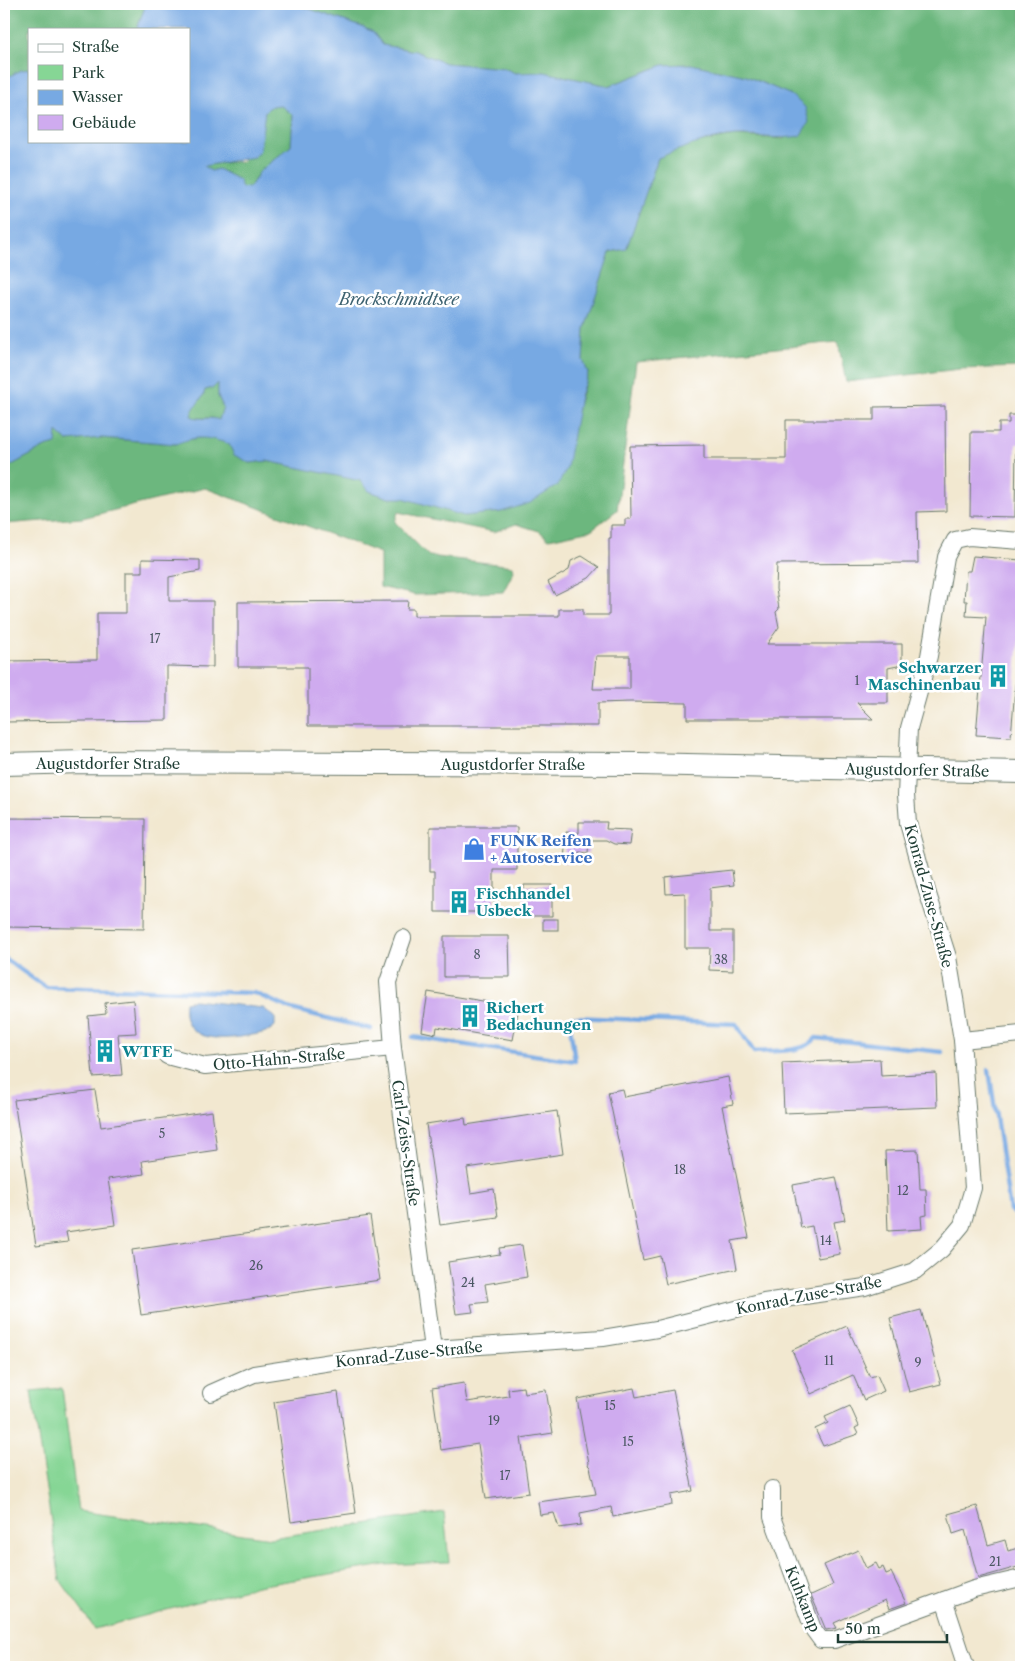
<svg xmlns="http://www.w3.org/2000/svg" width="1025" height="1671" viewBox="0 0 1025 1671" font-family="'Libre Caslon Text',serif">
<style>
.green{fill:#86d695;stroke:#528a64}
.forest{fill:#6cb77e;stroke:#467a59}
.water{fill:#77a9e3;stroke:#4b738c;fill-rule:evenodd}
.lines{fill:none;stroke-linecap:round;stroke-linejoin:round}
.stream{stroke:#77a9e3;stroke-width:4.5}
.building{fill:#cfabef;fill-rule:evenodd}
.minor-casing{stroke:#69796b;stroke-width:18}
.secondary-casing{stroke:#69796b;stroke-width:24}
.minor{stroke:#fff;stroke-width:16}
.secondary{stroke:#fff;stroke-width:22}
.labels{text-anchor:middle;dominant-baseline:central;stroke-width:5;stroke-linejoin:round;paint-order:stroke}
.number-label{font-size:12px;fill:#4b5863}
.culture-label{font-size:15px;font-weight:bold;fill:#0d838f;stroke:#fff;text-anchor:start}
.street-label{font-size:15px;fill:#1f3d34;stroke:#fff}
.shop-label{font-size:15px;font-weight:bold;fill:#366cbe;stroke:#fff;text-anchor:start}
.water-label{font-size:16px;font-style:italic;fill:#3e6371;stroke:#fff}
</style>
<rect width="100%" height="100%" fill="#fff"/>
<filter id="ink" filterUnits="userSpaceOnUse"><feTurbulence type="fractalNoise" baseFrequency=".02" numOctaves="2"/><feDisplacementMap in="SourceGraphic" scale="10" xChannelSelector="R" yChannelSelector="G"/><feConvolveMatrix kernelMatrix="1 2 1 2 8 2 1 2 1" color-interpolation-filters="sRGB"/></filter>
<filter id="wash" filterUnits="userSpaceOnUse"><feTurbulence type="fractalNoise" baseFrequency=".0096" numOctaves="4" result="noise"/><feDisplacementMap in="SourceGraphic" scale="20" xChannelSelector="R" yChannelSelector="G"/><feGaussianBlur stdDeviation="1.12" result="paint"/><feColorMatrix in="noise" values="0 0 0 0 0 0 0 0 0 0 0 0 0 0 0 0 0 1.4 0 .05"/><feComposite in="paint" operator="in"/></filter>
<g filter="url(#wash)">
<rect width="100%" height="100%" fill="#f2e8d0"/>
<path class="green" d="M62 1388 78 1511 271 1538 444 1512 449 1562 385 1565 257 1586 95 1629 60 1580 31 1391Z"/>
<g class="forest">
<path d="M4 4H146L137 29H29V69L21 70 4 79Z"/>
<path d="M295 4H1021V367L960 369 846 382 838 342 636 362 617 510 591 530 549 539 539 531 516 524 494 532 398 512 395 522 429 556 513 566 514 571 503 592 415 595 380 587V553L205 488 82 518 4 524V465L10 466 45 447 55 444 57 432 67 441 100 438 176 444C193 437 213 434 230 444 238 449 242 458 250 463L267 461 362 481 369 491 389 498H403L464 516 501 512 510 508 578 406 588 373 583 360 585 328 610 252 626 249 628 244 658 158 691 144 735 136 784 139 791 95 746 76 691 64 663 65 609 86 544 72 515 73 504 68 445 63 415 51 383 45 373 32 362 27Z"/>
<path d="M280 105 293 115 291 146 260 171 250 187 242 188 239 180 218 169 211 171 203 165 244 161 262 128 265 111 272 106Z"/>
<path d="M218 382V396L223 407 219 420C210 415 200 421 190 416 192 406 203 400 205 390L213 388Z"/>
</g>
<g class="water">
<path d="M146 4H295L362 27 373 32 383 45 415 51 445 63 504 68 515 73 544 72 609 86 663 65 691 64 746 76 791 95 805 107 809 122 800 136C778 140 757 135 735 136 708 138 682 148 658 158L628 244 626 249 610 252 585 328 583 360 588 373 580 396 567 468 558 485 530 503 501 512 464 516 403 498H389L369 491 361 481 267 461 250 463 234 455 229 444C207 437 199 435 176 444L102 438 67 441 57 432 56 444 45 447 10 466 4 465V79L21 70 29 69V141H189V29H137ZM280 105 293 115 291 146 260 171 250 187 242 188 239 180 218 169 211 171 204 166 254 157 260 150 265 111 272 106ZM218 383V396L223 407 219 420C210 416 200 421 191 416 192 407 203 400 205 390L213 388Z"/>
<path d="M194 1000 263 1008 275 1017V1026C267 1034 257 1034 246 1036 218 1041 180 1041 185 1002Z"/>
</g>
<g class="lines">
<g class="stream">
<path d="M4 958 45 987 254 993 291 1009 371 1029"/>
<path d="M413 1037 575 1061 569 1019 573 1017 736 1024 754 1052C773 1050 804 1054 816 1038L942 1052"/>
<path d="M989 1070 1010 1210 1021 1218"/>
</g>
</g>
<g id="blocks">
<g class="building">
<path d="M945 406 946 511 917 512 918 563 777 564 776 589 779 609 776 612 779 627 767 644H902V665L888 668V703H857L873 719H687V703L630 702 598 703V726H308V667H238V602L408 601 407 609H414V616H559V609H583V615H609V538H611V525H625V519H631L630 446 704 445V459H786V420H874V407ZM596 656H630V689H593Z"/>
<path d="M1009 415H1021V444H1016L1015 517 970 516 971 432H999V423H1009Z"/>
<path d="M582 556 599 567 589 578 555 595 548 582 569 570 571 561Z"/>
<path d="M973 556 1021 560V614L1011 737 976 735 986 617 966 616 967 601H964L966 571H970Z"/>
<path d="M142 559 200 560V571L169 577V601H213V667L167 666V720L4 722V661L97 660V613H126V572H142Z"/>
<path d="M4 818 145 819 144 929 4 927Z"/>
<path d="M579 822H607L606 829 631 830 629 845 614 844 606 840H589L588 853 579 852 578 863H564L566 832 579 833Z"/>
<path d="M430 827H517V870H494V912H435V871H430Z"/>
<path d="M732 870 734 885 710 888V931H733V971L709 970 710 948H685V893L666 894 665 877Z"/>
<path d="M524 885H552V916H525Z"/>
<rect x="543" y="919" width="15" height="11"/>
<path d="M444 936H509L510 977H444Z"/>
<path d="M428 992 519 1007 513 1040 437 1027 436 1034 422 1031Z"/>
<path d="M133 1000 136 1033 118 1034 122 1075 93 1077 88 1016 106 1014 105 1003Z"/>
<path d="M880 1059 881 1076 936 1073 937 1107 784 1113 782 1063Z"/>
<path d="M728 1077 733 1104 722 1106 749 1238 732 1241 737 1269 666 1284 660 1256 643 1260 608 1092 622 1089 624 1097Z"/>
<path d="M95 1090 101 1127 212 1111 217 1150 142 1161 144 1174 108 1179 115 1225 66 1232 68 1242 36 1246 14 1100Z"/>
<path d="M557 1111 563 1154 467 1168 471 1193 494 1189 498 1217 440 1225 426 1124 465 1118 466 1125Z"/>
<path d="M918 1150 920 1189H926L927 1215 921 1216 922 1229 888 1231 885 1151Z"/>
<path d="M836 1177 845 1220 834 1222 840 1254 818 1258 812 1226 801 1228 793 1185Z"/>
<path d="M370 1216 380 1280 141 1315 132 1250Z"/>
<path d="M522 1245 527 1277 485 1284 488 1302 471 1304 473 1312 456 1314 448 1262 500 1254 499 1248Z"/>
<path d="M921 1310 941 1384 909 1392 890 1318Z"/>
<path d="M847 1326 870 1377 877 1375 884 1391 864 1400 853 1375 811 1394 792 1350Z"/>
<path d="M464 1383 467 1402 509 1396 508 1389 523 1387 524 1393 546 1390 553 1433 521 1438 529 1493 486 1499 478 1444 441 1450 432 1388Z"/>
<path d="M634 1388 636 1397 673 1390 693 1491 671 1495 672 1505 613 1517 611 1507 580 1513 581 1525 559 1528 554 1513 540 1515 538 1502 596 1494 590 1467 588 1465 589 1463 577 1399Z"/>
<path d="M338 1392 356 1513 291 1522 274 1402Z"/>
<path d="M850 1406 859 1426 855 1428 858 1434 823 1446 815 1429 828 1423 825 1417Z"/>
<path d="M977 1506 988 1545 1005 1540 1008 1551 1021 1547V1566L978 1578 965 1530 953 1534 948 1514Z"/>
<path d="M858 1550 866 1568 876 1563 879 1569 883 1567 886 1574 891 1572 906 1603 889 1609 885 1600 834 1623 837 1628 826 1630 811 1595 833 1585 824 1565Z"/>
</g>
</g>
</g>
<g filter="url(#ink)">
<use href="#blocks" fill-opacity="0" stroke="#69796b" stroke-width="1"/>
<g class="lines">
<defs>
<g id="minor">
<path d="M403 938 388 982 393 1048 433 1349"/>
<path d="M962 1040 1021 1034"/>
<path d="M167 1056 205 1066 393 1048"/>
<path d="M211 1393 254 1374 338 1361 433 1349 603 1338 657 1329 764 1302 865 1287 915 1271 942 1249 962 1225 973 1188 962 1040 948 957 927 891 908 823 906 795 909 728 929 656 946 557 955 540 969 537 1021 541"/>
<path d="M772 1489V1517L813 1629 821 1640H834L974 1589 1021 1578"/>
<path d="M944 1600 966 1667"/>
</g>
<path id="secondary" d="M4 764 85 762 640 764 1021 772"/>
</defs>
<use href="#minor" class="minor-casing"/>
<use href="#secondary" class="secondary-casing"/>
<use href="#minor" class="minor"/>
<use href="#secondary" class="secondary"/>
</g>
</g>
<defs>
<symbol id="building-bare" viewBox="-9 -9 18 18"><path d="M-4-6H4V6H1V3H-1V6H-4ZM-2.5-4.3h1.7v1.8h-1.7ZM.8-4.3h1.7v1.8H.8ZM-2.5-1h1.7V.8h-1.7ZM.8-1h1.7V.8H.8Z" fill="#0f9aa8" stroke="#fff" stroke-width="2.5" paint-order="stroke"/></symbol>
<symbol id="shop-bare" viewBox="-9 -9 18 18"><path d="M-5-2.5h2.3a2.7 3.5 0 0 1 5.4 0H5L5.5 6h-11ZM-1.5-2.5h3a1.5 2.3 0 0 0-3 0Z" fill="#3f7fe0" stroke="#fff" stroke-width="2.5" paint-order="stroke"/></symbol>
</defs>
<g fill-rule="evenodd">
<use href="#building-bare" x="982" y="660" width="32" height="32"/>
<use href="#shop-bare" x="458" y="833" width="32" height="32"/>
<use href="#building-bare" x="443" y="886" width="32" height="32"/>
<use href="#building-bare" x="454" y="1000" width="32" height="32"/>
<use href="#building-bare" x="89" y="1035" width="32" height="32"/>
</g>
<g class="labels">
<g class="number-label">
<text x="155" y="638">17</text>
<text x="857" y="680">1</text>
<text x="477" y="954">8</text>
<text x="721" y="959">38</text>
<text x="162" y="1133">5</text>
<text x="680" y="1169">18</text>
<text x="903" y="1190">12</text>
<text x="826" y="1240">14</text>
<text x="256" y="1265">26</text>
<text x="468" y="1282">24</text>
<text x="829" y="1360">11</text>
<text x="918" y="1362">9</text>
<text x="610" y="1405">15</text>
<text x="494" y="1420">19</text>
<text x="628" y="1441">15</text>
<text x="505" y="1475">17</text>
<text x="995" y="1561">21</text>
</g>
<g class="culture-label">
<text x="981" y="667" text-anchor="end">Schwarzer<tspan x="981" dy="17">Maschinenbau</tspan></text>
<text x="476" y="893">Fischhandel<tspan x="476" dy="17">Usbeck</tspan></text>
<text x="486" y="1007">Richert<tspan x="486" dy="17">Bedachungen</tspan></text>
<text x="122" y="1051">WTFE</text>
</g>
<g class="street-label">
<text x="108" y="763">Augustdorfer Straße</text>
<text x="513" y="764">Augustdorfer Straße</text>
<text transform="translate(917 770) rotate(1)">Augustdorfer Straße</text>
<text transform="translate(929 896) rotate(75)">Konrad-Zuse-Straße</text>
<text transform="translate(279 1059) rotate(-5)">Otto-Hahn-Straße</text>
<text transform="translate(406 1143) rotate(82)">Carl-Zeiss-Straße</text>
<text transform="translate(809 1295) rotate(-11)">Konrad-Zuse-Straße</text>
<text transform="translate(409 1354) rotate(-6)">Konrad-Zuse-Straße</text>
<text transform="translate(803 1599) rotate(68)">Kuhkamp</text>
</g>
<g class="shop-label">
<text x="490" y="840">FUNK Reifen<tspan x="490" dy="17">+ Autoservice</tspan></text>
</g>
<g class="water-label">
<text x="399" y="299">Brockschmidtsee</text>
</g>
</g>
<rect width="1025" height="1671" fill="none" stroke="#fff" stroke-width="20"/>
<rect x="28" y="28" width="162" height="115" fill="#ffffff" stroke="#a5b1ae"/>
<rect x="38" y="44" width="25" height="8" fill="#ffffff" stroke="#a5b1ae"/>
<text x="72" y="52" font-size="15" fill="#1f3d34">Straße</text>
<rect x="38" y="65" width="25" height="15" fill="#86d695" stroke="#a5b1ae"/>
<text x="72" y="78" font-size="15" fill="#1f3d34">Park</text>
<rect x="38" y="90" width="25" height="15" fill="#77a9e3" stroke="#a5b1ae"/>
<text x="72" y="102" font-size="15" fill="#1f3d34">Wasser</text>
<rect x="38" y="115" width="25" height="15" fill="#cfabef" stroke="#a5b1ae"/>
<text x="72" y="128" font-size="15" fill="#1f3d34">Gebäude</text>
<path d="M838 1634v8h109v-8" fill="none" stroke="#1f3d34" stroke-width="2.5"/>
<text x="845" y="1634" font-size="15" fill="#1f3d34" stroke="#ffffff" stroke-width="4" paint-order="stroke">50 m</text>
</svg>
